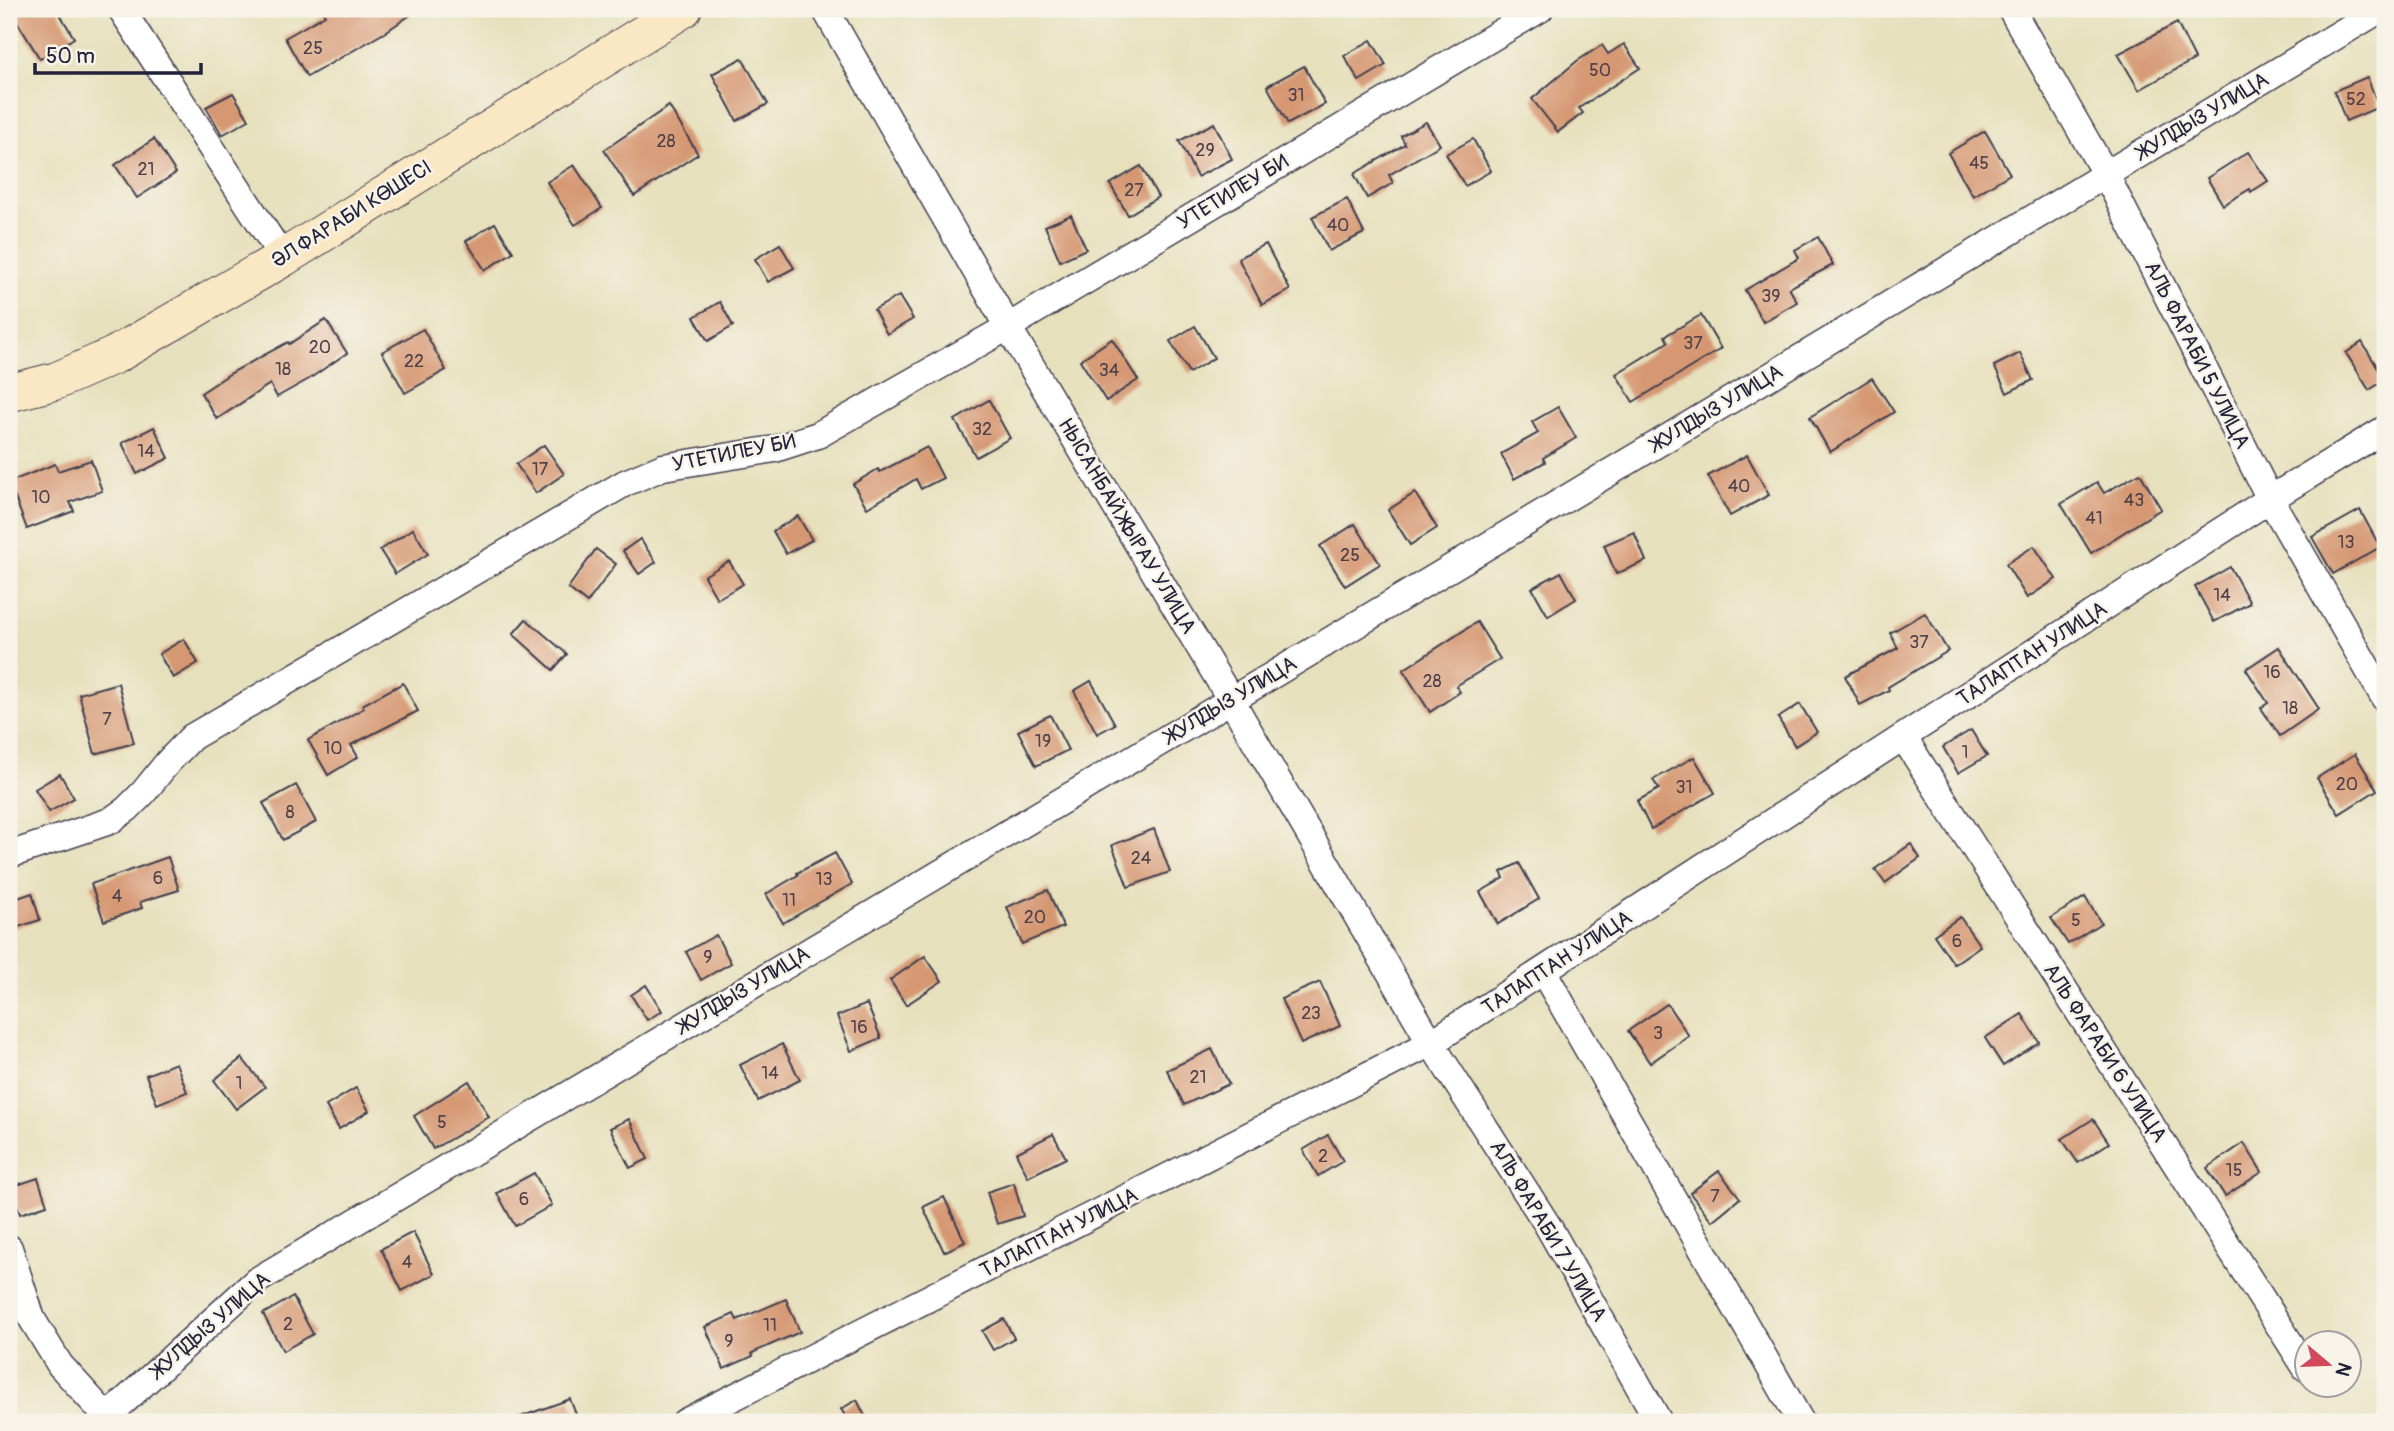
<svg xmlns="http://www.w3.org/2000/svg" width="2394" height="1431" viewBox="0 0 2394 1431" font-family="Pangolin,sans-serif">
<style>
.building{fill:#d69873}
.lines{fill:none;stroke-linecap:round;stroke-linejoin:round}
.street-casing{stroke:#403e4e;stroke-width:29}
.secondary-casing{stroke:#403e4e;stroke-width:39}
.street{stroke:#fff;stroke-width:26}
.secondary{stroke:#fae7c3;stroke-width:37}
.labels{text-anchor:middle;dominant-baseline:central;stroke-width:5;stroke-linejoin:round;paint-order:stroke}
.number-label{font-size:18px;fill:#4f4049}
.street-label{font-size:21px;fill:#22223b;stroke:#f7f3e8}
</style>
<rect width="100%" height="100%" fill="#f7f3e8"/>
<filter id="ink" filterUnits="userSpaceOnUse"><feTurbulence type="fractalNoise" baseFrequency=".0143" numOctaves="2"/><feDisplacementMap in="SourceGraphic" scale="14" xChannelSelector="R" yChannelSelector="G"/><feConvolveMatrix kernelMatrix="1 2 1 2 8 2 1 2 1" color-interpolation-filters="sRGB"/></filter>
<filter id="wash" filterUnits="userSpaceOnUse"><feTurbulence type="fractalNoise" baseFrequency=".00686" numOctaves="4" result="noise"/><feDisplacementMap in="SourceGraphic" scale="28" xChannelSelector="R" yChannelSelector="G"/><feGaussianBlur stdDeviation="1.57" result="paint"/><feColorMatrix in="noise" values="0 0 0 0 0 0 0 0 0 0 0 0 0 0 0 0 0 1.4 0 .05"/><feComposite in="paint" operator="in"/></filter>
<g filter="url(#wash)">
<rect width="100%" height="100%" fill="#e7e0bd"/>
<g id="blocks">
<g class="building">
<path d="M22 9H57L74 38 40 59 13 15Z"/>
<path d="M321 9H419L384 33 307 77 285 38 325 15Z"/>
<path d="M2177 23 2195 59 2139 90 2118 54Z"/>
<path d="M1371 40 1386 65 1359 81 1344 56Z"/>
<path d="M1624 44 1640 68 1579 108 1583 113 1558 132 1532 99 1577 61 1602 45 1608 54Z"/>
<path d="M742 58 768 104 737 121 712 74Z"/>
<path d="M1304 66 1325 104 1288 124 1267 86Z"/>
<path d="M2367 77 2379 107 2346 121 2334 91Z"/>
<path d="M233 93 249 120 222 135 206 107Z"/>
<path d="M669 106 698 154 634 196 604 150Z"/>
<path d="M1426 122 1440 145 1389 175 1393 183 1367 198 1354 174 1405 144 1401 136Z"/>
<path d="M1214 123 1232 159 1197 177 1179 141Z"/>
<path d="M1985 131 2010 174 1973 196 1948 153Z"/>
<path d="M154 139 176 173 137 198 115 165Z"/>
<path d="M1473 139 1491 171 1465 186 1446 154Z"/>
<path d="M2248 152 2268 181 2251 192 2250 189 2223 205 2207 178Z"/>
<path d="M574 165 602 208 575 225 547 182Z"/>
<path d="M1141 166 1158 197 1128 215 1110 184Z"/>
<path d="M1347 199 1364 233 1329 251 1312 217Z"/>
<path d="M1071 215 1086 249 1060 261 1045 226Z"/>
<path d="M495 223 513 252 485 270 466 241Z"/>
<path d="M1818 237 1833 265 1789 288 1797 302 1763 322 1745 290 1799 258 1795 250Z"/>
<path d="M780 244 794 268 768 282 755 259Z"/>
<path d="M1266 244 1290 290 1262 305 1238 258Z"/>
<path d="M899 296 913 319 887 334 874 310Z"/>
<path d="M720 302 733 326 708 341 694 317Z"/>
<path d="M1701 315 1721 349 1633 402 1616 374 1668 342 1665 336Z"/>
<path d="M326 320 347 353 309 379 277 397 270 384 217 419 201 393 231 373 288 342 289 344Z"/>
<path d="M1195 326 1214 358 1189 373 1170 341Z"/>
<path d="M423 329 446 370 405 393 382 352Z"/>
<path d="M1112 339 1138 380 1106 401 1080 360Z"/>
<path d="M2362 342 2385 380 2369 390 2346 353Z"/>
<path d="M2020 353 2033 380 2007 393 1994 366Z"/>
<path d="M1872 378 1894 412 1830 452 1810 417Z"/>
<path d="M989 400 1010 438 976 457 955 420Z"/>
<path d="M1558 407 1576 438 1543 458 1545 462 1514 479 1501 454 1538 433 1532 422Z"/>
<path d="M154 427 169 458 137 474 122 443Z"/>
<path d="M544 445 564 474 536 493 516 464Z"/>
<path d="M927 447 943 478 921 489 916 479 867 508 853 484 878 469 880 472Z"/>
<path d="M1747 455 1769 495 1730 516 1708 476Z"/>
<path d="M91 460 102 491 70 502 74 511 27 529 9 482 55 464 58 471Z"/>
<path d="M2140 473 2161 509 2091 553 2061 504 2097 482 2104 493Z"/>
<path d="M1415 493 1437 528 1410 545 1388 510Z"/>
<path d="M2360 510 2380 547 2333 574 2312 537Z"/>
<path d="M798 516 812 540 786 554 773 531Z"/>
<path d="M1355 524 1380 564 1345 586 1320 546Z"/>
<path d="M413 529 428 554 395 574 380 550Z"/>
<path d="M1634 532 1646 561 1616 574 1604 545Z"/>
<path d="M640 539 656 562 639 574 623 551Z"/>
<path d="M2034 546 2056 579 2027 598 2006 564Z"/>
<path d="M596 549 616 564 587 603 568 588Z"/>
<path d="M729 561 743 584 717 599 704 576Z"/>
<path d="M2230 567 2250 603 2214 622 2195 587Z"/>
<path d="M1561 572 1576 599 1548 616 1532 588Z"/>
<path d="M1925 613 1948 651 1888 687 1889 690 1860 705 1845 676 1898 648 1890 633Z"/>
<path d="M526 619 567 654 553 670 513 634Z"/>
<path d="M1477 622 1500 659 1456 686 1460 692 1430 712 1403 670Z"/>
<path d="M184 639 198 663 173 678 159 654Z"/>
<path d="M2279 647 2319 709 2280 736 2261 708 2268 703 2246 669Z"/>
<path d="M1091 681 1115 724 1097 734 1074 691Z"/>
<path d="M118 683 134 743 95 754 79 694Z"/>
<path d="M403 683 418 711 351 745 358 757 328 775 308 740 364 708 362 705Z"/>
<path d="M1800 704 1817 732 1795 746 1778 718Z"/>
<path d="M1050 715 1068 750 1036 766 1018 731Z"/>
<path d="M1971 730 1987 756 1958 773 1943 747Z"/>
<path d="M2355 754 2377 790 2339 814 2317 778Z"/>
<path d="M1694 757 1715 793 1651 829 1637 801 1659 789 1653 780Z"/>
<path d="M60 774 74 798 49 812 35 789Z"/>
<path d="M296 785 316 822 283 840 263 803Z"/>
<path d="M1154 829 1170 872 1128 887 1112 845Z"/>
<path d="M1911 844 1920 858 1885 883 1875 869Z"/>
<path d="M835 853 852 884 783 923 766 894 798 875 797 873Z"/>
<path d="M168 857 179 890 140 902 142 908 104 921 91 884Z"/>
<path d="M1519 863 1539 899 1498 924 1480 892 1504 878 1501 872Z"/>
<path d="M1048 890 1063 927 1022 944 1007 907Z"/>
<path d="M32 893 40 920 9 930V901Z"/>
<path d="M2085 897 2101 923 2068 944 2051 918Z"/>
<path d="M1960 917 1980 946 1954 964 1934 935Z"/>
<path d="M716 935 731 963 701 980 686 952Z"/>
<path d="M925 956 942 981 906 1005 890 980Z"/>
<path d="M1320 982 1340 1026 1301 1044 1281 999Z"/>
<path d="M646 985 662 1011 647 1020 631 995Z"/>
<path d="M867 1004 881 1038 851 1051 837 1016Z"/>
<path d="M1667 1004 1689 1036 1650 1063 1628 1031Z"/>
<path d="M2022 1014 2039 1042 2003 1066 1985 1038Z"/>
<path d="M782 1044 800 1080 758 1101 740 1065Z"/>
<path d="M1212 1049 1229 1084 1184 1105 1167 1070Z"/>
<path d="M242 1058 265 1087 236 1109 214 1080Z"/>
<path d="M176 1063 187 1092 157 1104 146 1075Z"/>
<path d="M469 1081 489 1117 433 1149 414 1116Z"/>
<path d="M356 1088 369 1111 339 1129 326 1106Z"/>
<path d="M629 1119 648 1159 630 1168 610 1128Z"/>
<path d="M2093 1119 2109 1143 2078 1163 2062 1139Z"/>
<path d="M1053 1134 1066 1158 1028 1177 1016 1153Z"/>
<path d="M1328 1135 1343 1161 1318 1176 1303 1150Z"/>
<path d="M2244 1143 2262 1172 2225 1196 2207 1168Z"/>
<path d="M1719 1171 1740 1198 1712 1221 1690 1193Z"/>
<path d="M534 1173 552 1205 515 1226 497 1193Z"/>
<path d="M38 1178 47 1205 20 1214 11 1187Z"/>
<path d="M1014 1183 1023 1216 997 1224 987 1192Z"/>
<path d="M944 1197 965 1242 944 1252 923 1207Z"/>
<path d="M413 1232 434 1274 402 1291 381 1249Z"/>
<path d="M293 1297 313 1334 283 1351 263 1314Z"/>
<path d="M786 1299 800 1332 752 1353 753 1356 724 1369 705 1327 734 1314 737 1320Z"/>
<path d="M1004 1319 1014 1338 993 1350 982 1331Z"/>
<path d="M570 1399 579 1422H512V1420Z"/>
<path d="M857 1400 868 1422H849L841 1409Z"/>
</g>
</g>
</g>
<g filter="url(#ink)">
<use href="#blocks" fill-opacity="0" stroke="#403e4e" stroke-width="2"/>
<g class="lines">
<defs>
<g id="street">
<path d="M121 9 283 258"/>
<path d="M825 9 1008 327 1231 700 1431 1043 1548 1226 1659 1422"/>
<path d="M2011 9 2106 175 2270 499 2385 699"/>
<path d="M1904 738 2306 1368"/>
<path d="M9 855 110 821 127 809 143 793 168 762 192 737 625 483 663 467 775 449 818 435 1008 327 1540 9"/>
<path d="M1543 971 1801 1422"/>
<path d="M9 1248 32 1319 60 1365 107 1417"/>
<path d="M110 1422 107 1417 256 1281 1231 700 2381 9"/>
<path d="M685 1422 1431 1043 2270 499 2385 429"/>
</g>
<path id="secondary" d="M9 393 56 381 115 355 283 258 683 9"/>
</defs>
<use href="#street" class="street-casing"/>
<use href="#secondary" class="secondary-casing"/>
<use href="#street" class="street"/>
<use href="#secondary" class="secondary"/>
</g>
</g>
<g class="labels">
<g class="number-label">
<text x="313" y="48">25</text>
<text x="1600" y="70">50</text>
<text x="1296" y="95">31</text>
<text x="2356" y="99">52</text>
<text x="666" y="141">28</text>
<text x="1205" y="150">29</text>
<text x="1979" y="163">45</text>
<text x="146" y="169">21</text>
<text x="1134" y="190">27</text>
<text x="1338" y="225">40</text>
<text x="1771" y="296">39</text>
<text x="1693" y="343">37</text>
<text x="320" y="347">20</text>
<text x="414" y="361">22</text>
<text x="283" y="369">18</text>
<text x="1109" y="370">34</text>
<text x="982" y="429">32</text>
<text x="146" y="451">14</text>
<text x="540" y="469">17</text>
<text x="1739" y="486">40</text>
<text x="41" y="497">10</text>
<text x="2134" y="500">43</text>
<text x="2094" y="518">41</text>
<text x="2346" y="542">13</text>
<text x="1350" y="555">25</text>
<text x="2222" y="595">14</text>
<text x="1919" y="642">37</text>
<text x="2272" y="672">16</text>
<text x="1432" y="681">28</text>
<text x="2290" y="708">18</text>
<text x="107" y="719">7</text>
<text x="1043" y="741">19</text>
<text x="333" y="748">10</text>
<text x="1965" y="752">1</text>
<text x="2347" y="784">20</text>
<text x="1684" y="787">31</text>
<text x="290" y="812">8</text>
<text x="1141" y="858">24</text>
<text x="158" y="878">6</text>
<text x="824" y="879">13</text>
<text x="117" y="896">4</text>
<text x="789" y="900">11</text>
<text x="1035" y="917">20</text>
<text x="2076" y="920">5</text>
<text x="1957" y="941">6</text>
<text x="708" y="957">9</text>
<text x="1311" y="1013">23</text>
<text x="859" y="1027">16</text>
<text x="1658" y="1033">3</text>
<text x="770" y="1073">14</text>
<text x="1198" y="1077">21</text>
<text x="239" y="1083">1</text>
<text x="442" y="1122">5</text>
<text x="1323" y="1156">2</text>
<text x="2234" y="1170">15</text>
<text x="1715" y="1196">7</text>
<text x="524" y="1199">6</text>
<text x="407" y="1262">4</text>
<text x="288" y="1324">2</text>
<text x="770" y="1325">11</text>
<text x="729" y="1341">9</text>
</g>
<g class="street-label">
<text transform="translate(2203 116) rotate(-31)">ЖУЛДЫЗ УЛИЦА</text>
<text transform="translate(1233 192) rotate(-31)">УТЕТИЛЕУ БИ</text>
<text transform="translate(352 214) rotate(-32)">ӘЛ ФАРАБИ КӨШЕСІ</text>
<text transform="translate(2197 355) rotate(63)">АЛЬ ФАРАБИ 5 УЛИЦА</text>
<text transform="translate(1717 408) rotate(-31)">ЖУЛДЫЗ УЛИЦА</text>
<text transform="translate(734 453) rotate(-11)">УТЕТИЛЕУ БИ</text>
<text transform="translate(1127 526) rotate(59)">НЫСАНБАЙ ЖЫРАУ УЛИЦА</text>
<text transform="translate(2032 654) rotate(-33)">ТАЛАПТАН УЛИЦА</text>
<text transform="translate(1231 700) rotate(-31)">ЖУЛДЫЗ УЛИЦА</text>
<text transform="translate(1557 963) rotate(-33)">ТАЛАПТАН УЛИЦА</text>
<text transform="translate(744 990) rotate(-31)">ЖУЛДЫЗ УЛИЦА</text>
<text transform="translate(2105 1053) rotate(57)">АЛЬ ФАРАБИ 6 УЛИЦА</text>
<text transform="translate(1548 1231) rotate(59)">АЛЬ ФАРАБИ 7 УЛИЦА</text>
<text transform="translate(1059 1233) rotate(-27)">ТАЛАПТАН УЛИЦА</text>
<text transform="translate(211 1325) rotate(-41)">ЖУЛДЫЗ УЛИЦА</text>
</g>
</g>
<rect width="2394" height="1431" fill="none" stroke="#f7f3e8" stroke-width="35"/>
<g transform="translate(2328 1364) rotate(109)"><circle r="33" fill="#f7f3e8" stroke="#a29fa3" stroke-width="2"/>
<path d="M0-5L12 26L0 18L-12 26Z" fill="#d1495b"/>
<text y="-10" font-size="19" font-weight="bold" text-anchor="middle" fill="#22223b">N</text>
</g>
<path d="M35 63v10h166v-10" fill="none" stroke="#22223b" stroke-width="3.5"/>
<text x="46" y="63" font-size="21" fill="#22223b" stroke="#f7f3e8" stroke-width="5" paint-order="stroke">50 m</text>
</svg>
